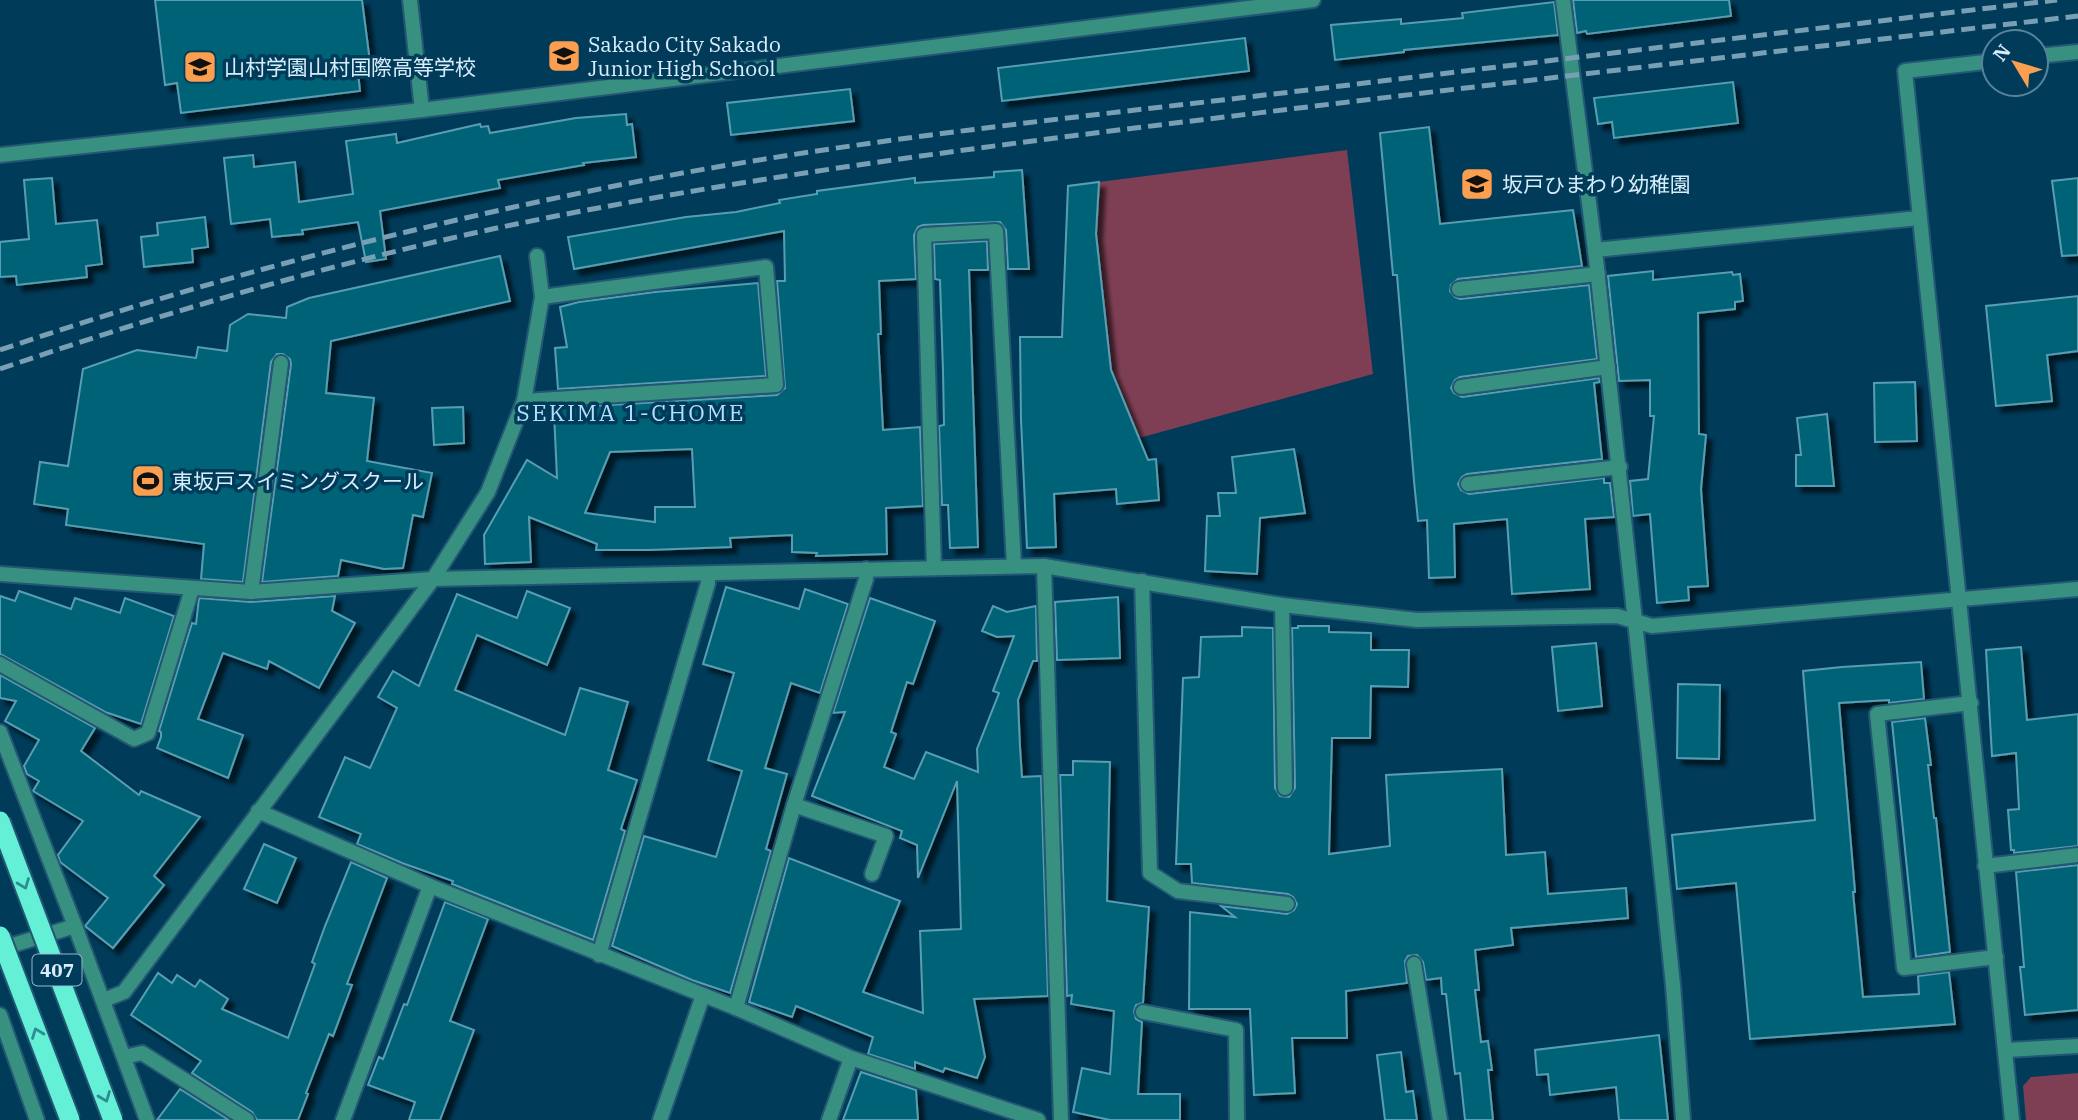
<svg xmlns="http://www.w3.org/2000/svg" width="2078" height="1120" viewBox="0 0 2078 1120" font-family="'IBM Plex Serif','Noto Sans JP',serif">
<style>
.green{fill:#7e3f55}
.building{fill:#046276;stroke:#599eb2;stroke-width:2;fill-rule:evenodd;filter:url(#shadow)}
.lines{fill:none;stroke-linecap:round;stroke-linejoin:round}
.service-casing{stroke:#235773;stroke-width:18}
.minor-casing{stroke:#235773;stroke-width:18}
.tertiary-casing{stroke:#235773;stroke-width:18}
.service{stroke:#379080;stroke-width:14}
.minor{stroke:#379080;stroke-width:14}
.tertiary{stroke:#379080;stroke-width:14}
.rail{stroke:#799fb4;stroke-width:5;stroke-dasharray:14 7;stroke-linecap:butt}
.trunk-bridge-casing{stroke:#235773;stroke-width:23;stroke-linecap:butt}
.trunk-bridge{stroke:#64f0d7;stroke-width:19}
.oneway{stroke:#2d8c92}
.labels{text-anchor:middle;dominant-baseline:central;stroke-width:7;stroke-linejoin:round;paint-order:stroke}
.shield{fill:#003b59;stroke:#97b8cb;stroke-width:2}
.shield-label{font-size:19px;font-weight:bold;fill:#d8edfc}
.poi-label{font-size:21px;fill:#d8edfc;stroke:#003b59;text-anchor:start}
.neighbourhood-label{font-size:23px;letter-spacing:2px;fill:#b4defc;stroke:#003b59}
</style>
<defs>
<filter id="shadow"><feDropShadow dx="6" dy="6" stdDeviation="2" flood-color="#0009"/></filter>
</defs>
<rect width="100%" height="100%" fill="#003b59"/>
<g class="green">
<path d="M1347 150 1373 374 1139 438 1111 370 1096 234 1099 182Z"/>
<path d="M2078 1073V1120H2026L2023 1086 2031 1077Z"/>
</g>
<g class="building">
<path d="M155 0H362L370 62 357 63 360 91 181 113 177 83 165 85Z"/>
<path d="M1573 0H1729L1731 16 1587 34 1586 31 1577 33Z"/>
<path d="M1554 2 1558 35 1404 50V52L1335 60 1331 25 1401 19V24L1463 18 1462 13Z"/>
<path d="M1245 38 1249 71 1002 101 998 68Z"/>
<path d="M1733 82 1738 123 1614 138 1612 122 1598 124 1594 98Z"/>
<path d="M850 89 854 121 731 135 727 103Z"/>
<path d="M626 114 627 125 632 124 636 157 583 163 584 165 498 180 500 188 380 211 386 259 366 262 358 222 302 230 303 234 272 237 270 219 231 224 224 158 253 155 254 167 295 162 299 202 353 194 346 141 396 134 397 143 480 124 481 127 488 126 490 133 576 118Z"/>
<path d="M1429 127 1440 224 1573 210 1582 266 1458 279 1451 285 1450 291 1455 297 1460 299 1589 285 1597 359 1460 377 1455 380 1451 388 1454 393 1462 397 1599 378 1600 382 1594 383 1602 459 1467 474 1462 477 1458 484 1461 490 1469 494 1604 478V483H1610L1614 517 1585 519 1590 589 1512 594 1507 519 1454 524 1455 577 1429 578 1427 520 1418 521 1414 481 1397 275H1393L1380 133Z"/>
<path d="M1022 170 1029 269H1008L1006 230 1000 222 923 225 918 227 914 235 916 279 879 281 881 334H878L883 430 920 427 923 506 886 508 887 554 816 556 817 553 792 552V535L730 538 731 547 649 550H596L597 544 529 517 531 562 485 564 484 535 527 460 557 478 554 413H560V408L777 395 785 388 777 281H785L784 231 574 269 568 237 686 217 736 212 780 203 779 200 817 194V191L915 178V183L994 177V172ZM692 449 695 507H655V522L585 513 610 452Z"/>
<path d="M52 178 56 224 97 220 102 264 86 266 87 277 17 285 16 276 0 277V242L29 239 24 180Z"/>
<path d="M2078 178V255L2062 256 2052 181Z"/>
<path d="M1099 182 1096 234 1111 370 1148 460 1156 459 1159 500 1117 504 1116 489 1054 494 1056 547 1027 548 1021 420 1020 337H1062L1068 186Z"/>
<path d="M205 217 208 247 192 249 193 262 144 267 141 237 158 235 157 223Z"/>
<path d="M987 241 988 270H969L978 547 950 548 948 505H942L939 426 944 425 943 371 940 280 935 279 934 244Z"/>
<path d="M500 256 510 301 331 341 326 393 374 398 367 461 432 473 423 517 413 515 403 568 384 569 341 560 338 576 262 582 291 364 290 359 283 354H277L271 362 243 582 201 579 204 544 66 525 68 509 34 504 40 462 68 466 83 369 137 350 196 358 198 347 227 351 230 325 248 314 286 318 287 307 309 298Z"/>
<path d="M1653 271V280L1732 272 1733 275 1740 274 1743 301 1735 302V309L1698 313 1699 434 1706 435 1701 489 1708 586 1688 587 1689 600 1657 603 1650 514 1633 516 1630 481 1648 479 1654 416H1650V380L1619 381 1608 276Z"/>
<path d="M758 283 766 376 558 389 555 348 567 347 560 307 579 302 655 292Z"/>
<path d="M2078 296V351L2047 355 2052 401 1996 406 1986 306Z"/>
<path d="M1915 382 1917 441 1875 442 1874 383Z"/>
<path d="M463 407 464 443 434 445 432 408Z"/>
<path d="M1827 414 1834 486H1796V455H1801L1797 418Z"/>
<path d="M1294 449 1305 513 1260 518 1257 574 1205 571 1207 516H1220L1218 493H1236L1232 457Z"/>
<path d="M726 587 799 609 805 589 848 604 820 693 791 683 765 768 787 774 766 849 771 851 730 993 692 980 612 946 644 836 716 857 742 771 708 760 734 673 703 664Z"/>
<path d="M19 591 71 609 75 598 120 613 125 598 174 616 141 724 105 712 0 654V596L15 601Z"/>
<path d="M527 591 570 608 547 665 477 635 455 690 565 735 580 688 628 702 608 770 637 780 621 829 625 831 593 940 452 884 453 881 402 863 357 844 361 834 319 817 345 757 370 768 397 708 378 697 393 671 419 686 457 594 517 618Z"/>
<path d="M335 596 332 611 355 623 319 688 269 661 267 669 223 653 198 719 243 735 228 778 157 748 161 737V732L159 731 192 623 196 624 199 598 251 602Z"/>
<path d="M1118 597 1120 658 1057 660 1055 602Z"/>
<path d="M870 598 935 621 913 684 907 682 891 732 896 734 884 767 914 779 926 752 978 772 977 749 999 693 993 691 1014 636 997 637 982 631 993 606 1007 612 1036 606 1037 661H1033L1018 700 1020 747 1022 777 1041 776 1048 996 974 999 985 1057 977 1078 945 1068 943 1072 915 1062V1069L868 1054 873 1037 796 1006 792 1017 749 1002 789 858 900 901 863 992 923 1013 920 931 961 929 957 781 918 878 917 845 900 838 902 831 812 796 845 712 833 713Z"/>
<path d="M1298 626H1329V632L1371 633V650H1409L1408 687 1371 686 1370 738H1332L1329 854 1390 846 1386 775 1502 769 1506 855 1545 852 1548 894 1626 888 1628 918 1511 928 1513 945 1475 950 1479 990H1475L1481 1042 1488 1041 1492 1070H1488L1493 1120H1465L1460 1073 1455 1074 1446 994H1442L1441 978 1426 980 1423 962 1417 955 1408 956 1405 961 1407 983 1346 991 1347 1038H1292L1295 1093 1254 1095 1250 1009H1189L1190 912 1235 917 1221 906 1287 914 1294 910 1297 904 1293 897 1288 894 1192 883 1191 864H1176L1183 678 1199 677 1201 637 1242 636V627L1273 628 1275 788 1280 796 1289 797 1295 788 1292 628H1298Z"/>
<path d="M1596 643 1602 706 1558 711 1552 647Z"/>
<path d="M2021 647 2027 720 2078 714V846L2014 853V850H2011L2008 810 2019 809 2016 753 1992 756 1986 650Z"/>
<path d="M1921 662 1924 699 1889 703V700L1839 703 1855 892H1853L1863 997 1919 994 1918 976 1949 972 1955 1024 1750 1039 1736 883 1677 889 1672 835 1815 820 1803 671 1842 667Z"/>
<path d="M0 675 95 728 81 751 139 795 141 791 200 817 154 876 164 885 113 948 85 926 108 898 60 862 58 855 83 821 33 791 39 781 27 774 24 766 39 740 5 721 16 701 0 698Z"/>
<path d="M1678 684 1720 685 1719 759 1677 758Z"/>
<path d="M1925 718 1931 765H1928L1934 818H1936L1950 952 1916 957 1892 722Z"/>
<path d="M1073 761 1110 762 1107 901 1149 907 1143 1003 1136 1005 1134 1011 1136 1019 1142 1022 1138 1094H1180V1120H1110L1073 1112 1082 1068 1110 1074 1114 1011 1071 1004 1072 995 1067 996 1060 775H1073Z"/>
<path d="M264 844 296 858 277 903 244 889Z"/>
<path d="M351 862 387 878 347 984 352 985 333 1036 329 1034 306 1093 308 1094 298 1120H257L252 1112 192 1073 201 1061 131 1015 158 973 172 983 177 975 195 987 200 980 228 999 222 1009 288 1038 315 964 312 962 325 926Z"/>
<path d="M2078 865V1010L2025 1015 2020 967H2024L2016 872Z"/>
<path d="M445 902 488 919 450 1021 474 1030 440 1120H409L415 1102 368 1085 379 1057 383 1059 404 1004 407 1005Z"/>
<path d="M1659 1035 1668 1120H1619L1616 1087 1550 1095 1548 1074 1537 1075 1535 1050Z"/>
<path d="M1401 1052 1406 1092 1413 1091 1417 1120H1385L1377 1055Z"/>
<path d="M861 1072 916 1090 918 1120H843Z"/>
<path d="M180 1089 229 1120H157Z"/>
</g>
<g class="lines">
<defs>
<g id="service">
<path d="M794 805 886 836 872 874"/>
<path d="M1143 1012 1236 1030 1237 1120"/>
</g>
<g id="minor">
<path d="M1563 0 1595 250 1919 218"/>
<path d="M2036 56 2078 52"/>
<path d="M1994 61 1905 71 2012 1120"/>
<path d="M1459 289 1598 274"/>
<path d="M1461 387 1608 367"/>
<path d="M524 401 776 385 766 267 542 297"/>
<path d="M1468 484 1620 467"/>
<path d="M1044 566 1061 1120"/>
<path d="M934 568 924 235 996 231 1014 565"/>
<path d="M0 574 251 592 433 579 1044 566 1282 605 1417 620 1617 616 1652 626 2078 589"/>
<path d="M1142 581 1150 873 1178 891 1287 904"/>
<path d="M251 592 281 363"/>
<path d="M1282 605 1285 788"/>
<path d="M1635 621 1673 985 1683 1120"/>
<path d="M0 664 134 739 148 733 192 589"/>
<path d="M1971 703 1877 714 1904 968 1996 957"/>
<path d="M0 732 75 926 0 949"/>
<path d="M258 811 430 886 736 1008 851 1058 1038 1120"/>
<path d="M1985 866 2078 855"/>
<path d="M75 926 147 1120"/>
<path d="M599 955 708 583V574"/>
<path d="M1414 964 1440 1120"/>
<path d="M736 1008 794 805 866 579V569"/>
<path d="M0 1015 37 1120"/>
<path d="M124 1057 142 1053 247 1120"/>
<path d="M343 1120 430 886"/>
<path d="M660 1120 703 995"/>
<path d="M829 1120 851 1058"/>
</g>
<g id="tertiary">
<path d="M410 0 422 110"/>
<path d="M0 155 422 110 1313 0"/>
<path d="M1595 250 1635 621"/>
<path d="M104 1000 124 992 433 579 488 492 524 401 542 297 537 256"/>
<path d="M2006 1050 2078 1046"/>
</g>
</defs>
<use href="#service" class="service-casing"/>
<use href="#minor" class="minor-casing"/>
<use href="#tertiary" class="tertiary-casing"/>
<use href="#service" class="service"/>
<use href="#minor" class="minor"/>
<use href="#tertiary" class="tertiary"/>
<g class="rail">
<path d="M0 350C209 279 423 223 640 181 863 138 1091 116 1316 89 1563 59 1810 29 2057 0"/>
<path d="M0 369C169 311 346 259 521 223 768 173 1017 142 1266 112 1537 79 1807 48 2078 16"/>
</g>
<defs>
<g id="trunk-bridge">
<path d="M0 821 113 1120"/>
<path d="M0 936 70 1120"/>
</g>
</defs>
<use href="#trunk-bridge" class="trunk-bridge-casing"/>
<use href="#trunk-bridge" class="trunk-bridge"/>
</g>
<defs><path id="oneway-chevron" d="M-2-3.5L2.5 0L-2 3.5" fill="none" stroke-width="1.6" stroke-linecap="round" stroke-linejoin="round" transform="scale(1.75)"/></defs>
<g class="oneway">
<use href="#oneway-chevron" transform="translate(24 884) rotate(69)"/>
<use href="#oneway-chevron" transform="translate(37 1033) rotate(-111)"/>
<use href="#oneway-chevron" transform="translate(105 1097) rotate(69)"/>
</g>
<defs>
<symbol id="school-square" viewBox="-11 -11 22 22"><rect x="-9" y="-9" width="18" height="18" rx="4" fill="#fa9f4f" stroke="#003b59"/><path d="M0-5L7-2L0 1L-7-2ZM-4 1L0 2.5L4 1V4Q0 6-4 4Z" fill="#111"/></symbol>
<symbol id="stadium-square" viewBox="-11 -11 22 22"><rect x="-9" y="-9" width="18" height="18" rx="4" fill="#fa9f4f" stroke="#003b59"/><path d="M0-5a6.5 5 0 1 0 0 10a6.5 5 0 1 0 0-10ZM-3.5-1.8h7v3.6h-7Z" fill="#111"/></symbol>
</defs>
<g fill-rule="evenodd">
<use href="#school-square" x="545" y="37" width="38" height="38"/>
<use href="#school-square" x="181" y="48" width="38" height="38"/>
<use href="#school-square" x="1458" y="165" width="38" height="38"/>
<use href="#stadium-square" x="129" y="462" width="38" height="38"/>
</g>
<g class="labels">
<rect class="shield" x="32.5" y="954.5" width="49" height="31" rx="5"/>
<g class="shield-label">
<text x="57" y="970">407</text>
</g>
<g class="poi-label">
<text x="588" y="44">Sakado City Sakado<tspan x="588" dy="24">Junior High School</tspan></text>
<text x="224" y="67">山村学園山村国際高等学校</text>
<text x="1502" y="184">坂戸ひまわり幼稚園</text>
<text x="172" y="481">東坂戸スイミングスクール</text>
</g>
<g class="neighbourhood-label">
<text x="631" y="412">SEKIMA 1-CHOME</text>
</g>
</g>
<g transform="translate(2015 63) rotate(308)"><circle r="33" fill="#003b59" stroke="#56829a" stroke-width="2"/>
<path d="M0-5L12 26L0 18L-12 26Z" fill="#fa9f4f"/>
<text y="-10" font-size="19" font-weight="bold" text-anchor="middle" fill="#d8edfc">N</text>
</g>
</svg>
